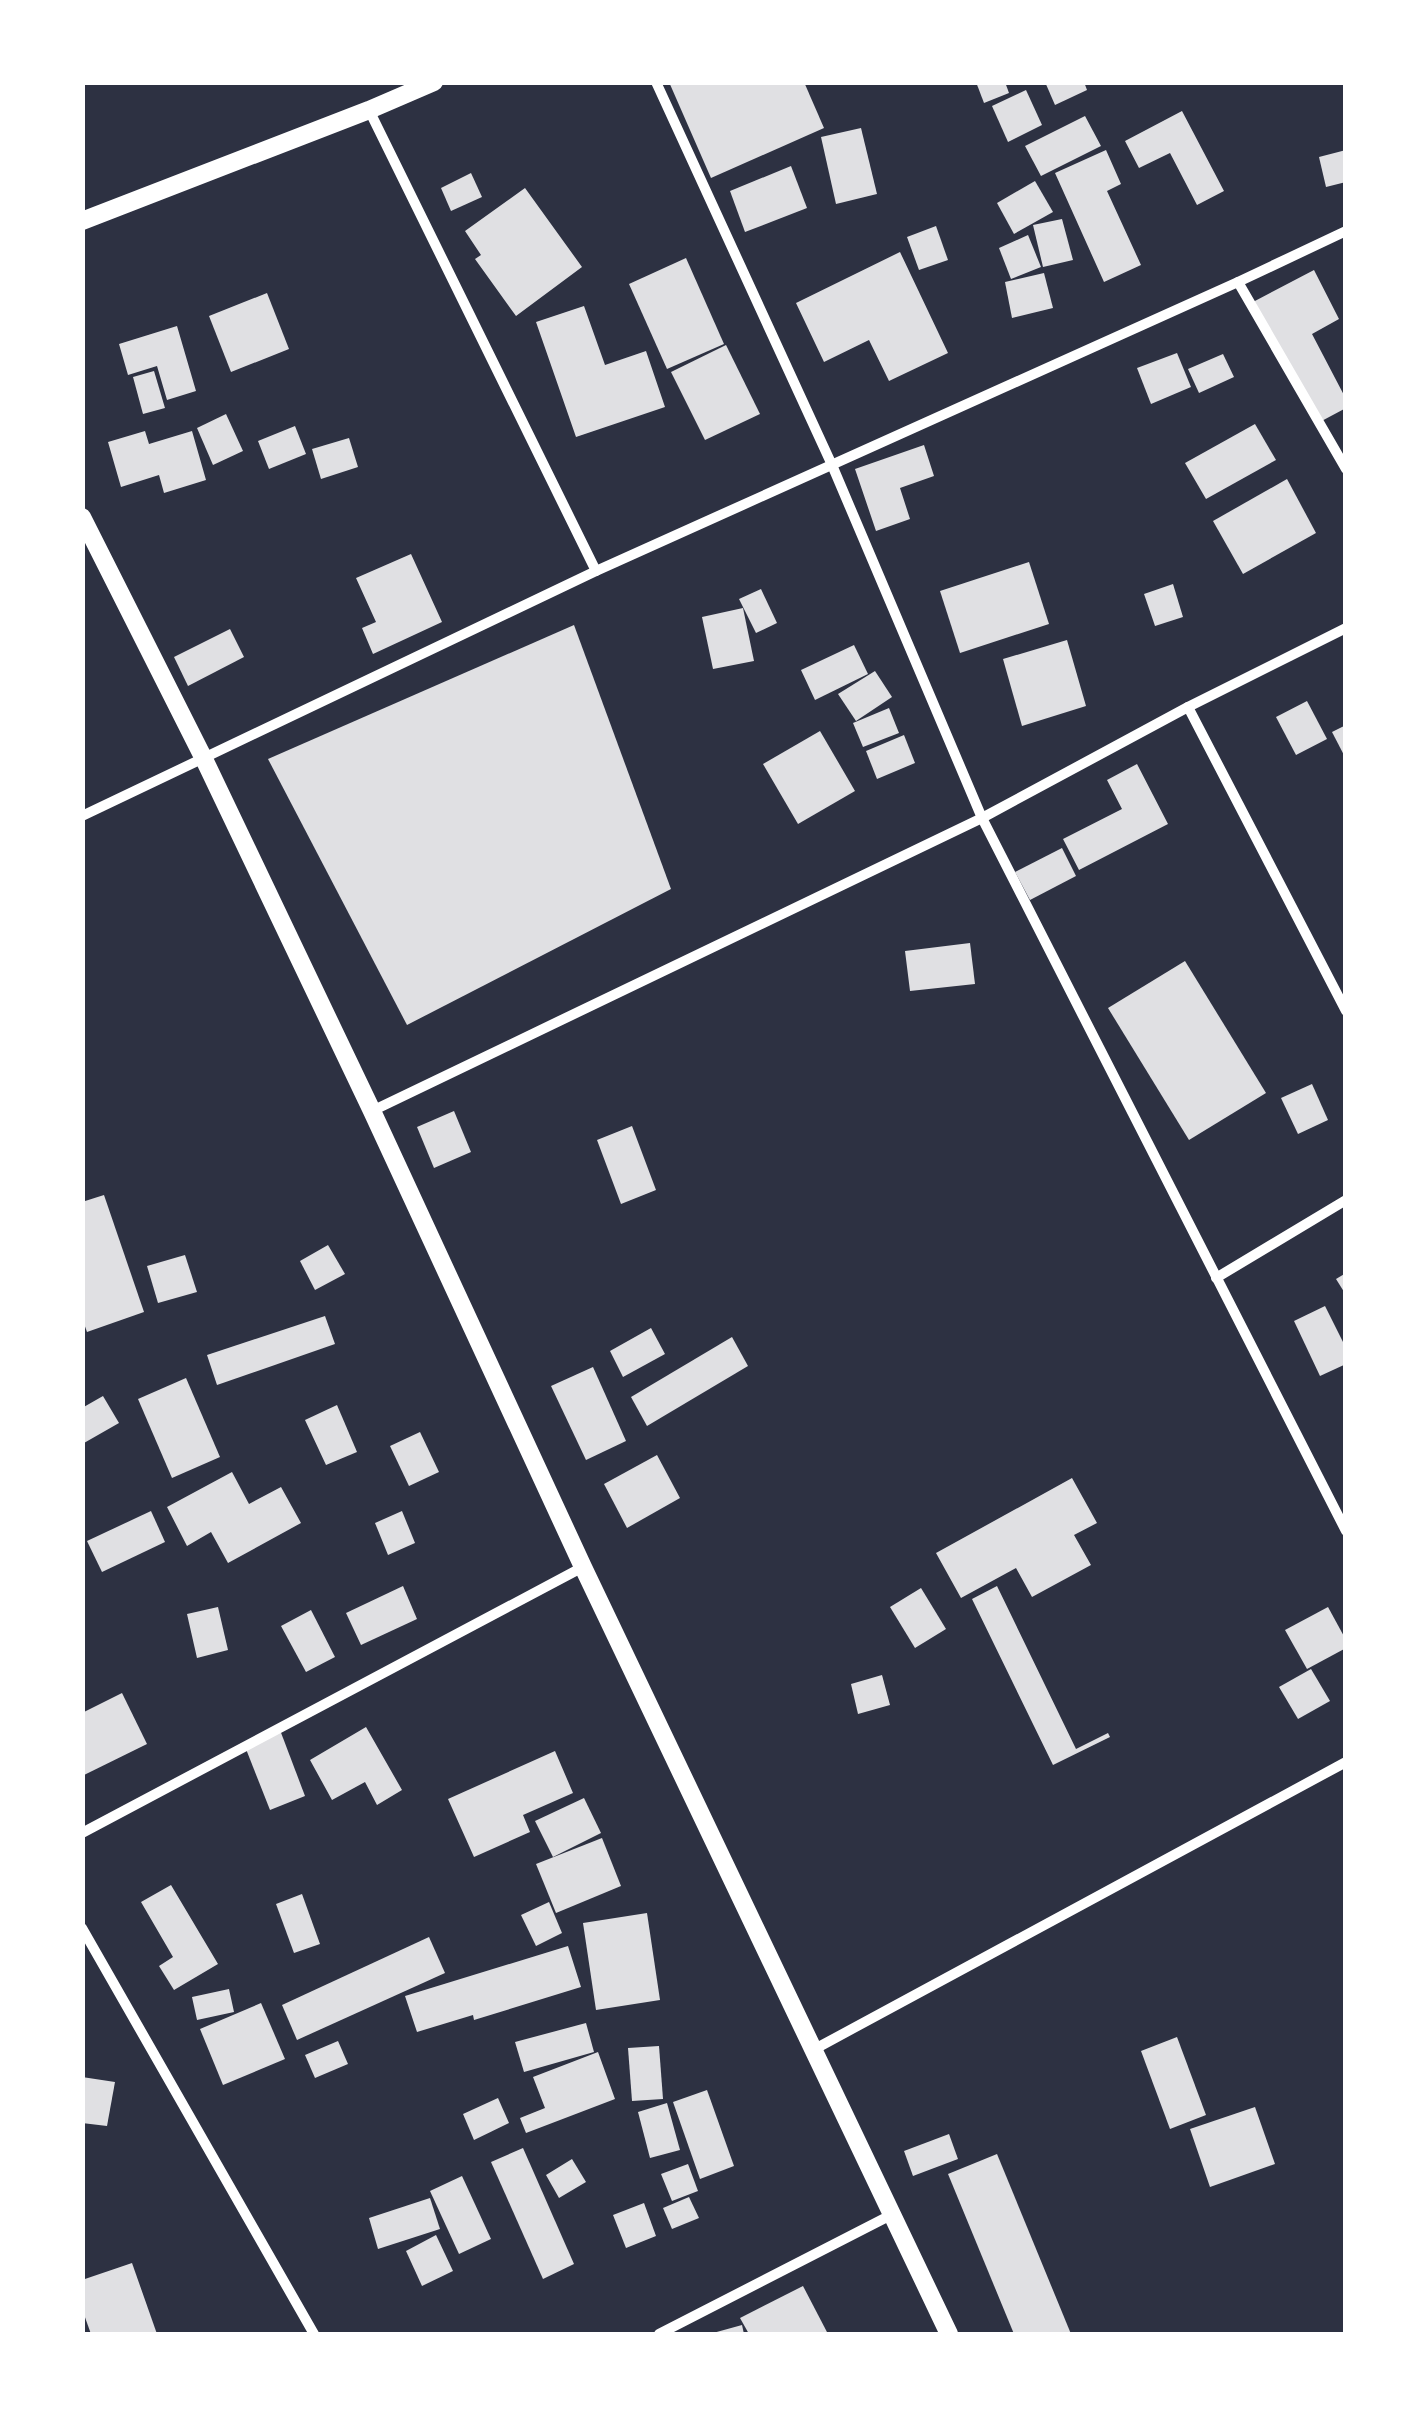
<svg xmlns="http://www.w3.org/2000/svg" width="1428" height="2417" viewBox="0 0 1428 2417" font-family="'IBM Plex Serif',serif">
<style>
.building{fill:#e0e0e3}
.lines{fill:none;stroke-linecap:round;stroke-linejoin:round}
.minor{stroke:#fff;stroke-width:10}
.tertiary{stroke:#fff;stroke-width:18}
</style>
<rect width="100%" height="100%" fill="#2d3142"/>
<g class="building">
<path d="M669 82H804L824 128 711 178Z"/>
<path d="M976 82H1005L1009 93 984 103Z"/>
<path d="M1045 82H1084L1087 90 1055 105Z"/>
<path d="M1026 90 1042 125 1008 142 992 106Z"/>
<path d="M1182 111 1224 191 1197 205 1170 153 1139 168 1125 141Z"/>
<path d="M1085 116 1101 146 1041 176 1025 146Z"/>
<path d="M861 128 877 194 836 204 821 137Z"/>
<path d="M1106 150 1121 184 1107 191 1141 265 1104 282 1055 173Z"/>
<path d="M1346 150V182L1326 187 1319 157Z"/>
<path d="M791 166 807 208 745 232 730 191Z"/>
<path d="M471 173 482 197 451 211 441 188Z"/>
<path d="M1035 181 1053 212 1014 234 997 203Z"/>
<path d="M525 188 582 267 516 316 475 259 481 255 465 231Z"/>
<path d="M1062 219 1073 260 1043 267 1033 225Z"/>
<path d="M936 226 948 260 919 270 907 237Z"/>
<path d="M1028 235 1041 267 1011 279 999 248Z"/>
<path d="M900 252 948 353 889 381 869 340 824 362 796 303Z"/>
<path d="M686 258 724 344 667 369 629 284Z"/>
<path d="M1314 270 1339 319 1312 334 1346 399V408L1316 424 1253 302Z"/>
<path d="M1044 273 1053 308 1012 318 1005 282Z"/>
<path d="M267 293 289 349 231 372 209 316Z"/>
<path d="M584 306 605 365 646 351 665 407 576 437 536 322Z"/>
<path d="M177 326 196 391 167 400 157 366 128 375 119 344Z"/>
<path d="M726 345 760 414 705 440 671 372Z"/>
<path d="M1177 353 1191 387 1151 404 1137 368Z"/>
<path d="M1223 354 1234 377 1199 393 1188 369Z"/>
<path d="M154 371 165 408 143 414 133 377Z"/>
<path d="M226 414 243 451 213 465 197 428Z"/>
<path d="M1255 424 1276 460 1206 499 1185 463Z"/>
<path d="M295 426 306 454 269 469 258 441Z"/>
<path d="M145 431 149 444 192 431 206 480 164 493 159 475 121 487 108 442Z"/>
<path d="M349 438 358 467 321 479 312 449Z"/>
<path d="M924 445 934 476 900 488 910 519 876 531 855 469Z"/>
<path d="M1287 479 1316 533 1243 574 1213 521Z"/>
<path d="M411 554 442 622 373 654 362 628 376 622 356 578Z"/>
<path d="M1029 562 1049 624 960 653 940 591Z"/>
<path d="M1173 584 1183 617 1155 626 1144 594Z"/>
<path d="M761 589 777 623 756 633 739 599Z"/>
<path d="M743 608 754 661 713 669 702 617Z"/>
<path d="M574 625 671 889 407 1025 268 759Z"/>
<path d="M230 629 244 657 188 686 174 657Z"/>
<path d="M1067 640 1086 706 1022 726 1003 659Z"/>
<path d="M854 645 868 674 815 700 801 670Z"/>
<path d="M875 671 892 697 856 721 838 694Z"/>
<path d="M1307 701 1327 739 1296 755 1276 717Z"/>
<path d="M889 708 899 733 863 747 853 723Z"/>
<path d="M1346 725V759L1332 732Z"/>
<path d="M820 731 855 791 798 824 763 764Z"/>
<path d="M904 735 915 763 877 779 866 751Z"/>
<path d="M1137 764 1168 824 1079 870 1063 839 1122 809 1107 780Z"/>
<path d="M1062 848 1076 876 1030 900 1015 872Z"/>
<path d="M970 943 975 984 910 991 905 951Z"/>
<path d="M1185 961 1266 1093 1189 1140 1108 1008Z"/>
<path d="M1312 1084 1328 1120 1298 1134 1281 1098Z"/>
<path d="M454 1111 471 1152 434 1168 417 1127Z"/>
<path d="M632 1126 656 1190 621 1204 597 1140Z"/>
<path d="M104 1195 144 1312 87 1332 82 1318V1202Z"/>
<path d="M328 1245 345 1274 315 1290 300 1261Z"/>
<path d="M185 1255 197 1292 158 1303 147 1266Z"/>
<path d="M1346 1273V1295L1336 1279Z"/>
<path d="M1325 1306 1346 1348V1364L1320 1376 1294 1321Z"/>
<path d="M325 1316 335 1344 217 1385 207 1355Z"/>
<path d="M651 1328 665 1354 623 1377 610 1351Z"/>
<path d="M732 1337 748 1366 647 1426 631 1397Z"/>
<path d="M593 1367 626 1441 586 1460 551 1386Z"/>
<path d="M186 1378 220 1457 172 1478 138 1399Z"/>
<path d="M103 1396 119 1423 84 1443 82 1408Z"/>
<path d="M337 1405 357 1452 326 1465 305 1420Z"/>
<path d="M420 1432 439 1472 409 1486 390 1446Z"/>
<path d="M657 1455 680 1498 627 1528 604 1484Z"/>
<path d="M232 1472 249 1504 281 1487 301 1523 228 1563 211 1532 187 1546 167 1507Z"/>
<path d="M1072 1478 1097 1523 1074 1535 1091 1565 1032 1597 1016 1568 961 1598 936 1553Z"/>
<path d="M151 1511 165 1542 102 1572 87 1541Z"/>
<path d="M402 1511 415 1543 388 1555 375 1523Z"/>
<path d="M403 1586 417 1619 361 1645 346 1613Z"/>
<path d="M997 1586 1076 1749 1108 1733 1110 1737 1053 1765 972 1599Z"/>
<path d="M921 1588 946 1629 915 1648 890 1607Z"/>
<path d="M218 1607 228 1650 197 1658 187 1614Z"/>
<path d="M1328 1607 1346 1640V1648L1307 1669 1285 1630Z"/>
<path d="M311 1610 335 1657 306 1672 281 1626Z"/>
<path d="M1311 1669 1330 1701 1298 1719 1279 1687Z"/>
<path d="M882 1675 890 1705 858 1714 851 1684Z"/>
<path d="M122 1693 147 1744 82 1776V1713Z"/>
<path d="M366 1727 402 1790 377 1805 365 1782 332 1800 310 1760Z"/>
<path d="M280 1730 305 1796 270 1810 244 1744Z"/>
<path d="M555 1751 573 1793 523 1815 530 1832 474 1857 448 1799Z"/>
<path d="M584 1798 601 1833 553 1857 535 1821Z"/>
<path d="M602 1838 621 1886 556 1913 536 1864Z"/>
<path d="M171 1885 218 1964 174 1990 159 1966 173 1957 141 1902Z"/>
<path d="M302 1894 320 1944 294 1953 276 1904Z"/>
<path d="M549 1902 562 1933 536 1946 521 1915Z"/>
<path d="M647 1913 660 2000 596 2010 583 1923Z"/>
<path d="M429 1937 445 1973 297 2040 282 2005Z"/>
<path d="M568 1946 581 1987 474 2020 473 2015 417 2032 405 1996Z"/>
<path d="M229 1989 234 2012 197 2020 192 1997Z"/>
<path d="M261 2003 285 2059 223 2085 200 2029Z"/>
<path d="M586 2023 594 2052 524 2072 515 2042Z"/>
<path d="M1177 2037 1206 2115 1170 2129 1141 2051Z"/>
<path d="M338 2041 348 2064 315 2078 305 2055Z"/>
<path d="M659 2046 663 2099 632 2101 628 2048Z"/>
<path d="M598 2052 615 2099 526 2133 520 2118 545 2108 533 2077Z"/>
<path d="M82 2077 115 2082 107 2126 82 2123Z"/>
<path d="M707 2090 734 2166 700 2179 673 2102Z"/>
<path d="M498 2098 509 2123 474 2140 463 2114Z"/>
<path d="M667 2103 680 2150 650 2158 638 2112Z"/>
<path d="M1255 2107 1275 2164 1210 2187 1190 2129Z"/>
<path d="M949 2134 958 2159 913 2176 904 2151Z"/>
<path d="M523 2148 574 2264 543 2279 491 2162Z"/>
<path d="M997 2154 1071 2334H1014L948 2174Z"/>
<path d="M572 2159 586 2182 559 2198 546 2175Z"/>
<path d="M688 2164 698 2191 672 2201 661 2174Z"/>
<path d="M462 2176 491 2239 459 2254 430 2191Z"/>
<path d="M689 2197 699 2218 672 2229 663 2208Z"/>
<path d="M430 2198 440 2229 378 2249 369 2218Z"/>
<path d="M644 2203 656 2236 626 2248 613 2215Z"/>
<path d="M436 2235 453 2271 422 2286 406 2251Z"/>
<path d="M132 2263 157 2334H91L82 2309V2280Z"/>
<path d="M803 2286 828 2334H749L740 2318Z"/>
<path d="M742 2325 744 2334H713V2333Z"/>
</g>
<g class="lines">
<g class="minor">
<path d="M656 82 832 465 982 818 1346 1531"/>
<path d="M369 110 596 571"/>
<path d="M1238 282 1346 469"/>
<path d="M1188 707 1346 1011"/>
<path d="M82 816 596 571 1238 282 1346 231"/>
<path d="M372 1111 982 818 1188 707 1346 628"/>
<path d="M1216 1278 1346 1200"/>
<path d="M82 1833 583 1567"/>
<path d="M82 1928 314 2334"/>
<path d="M813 2050 1346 1762"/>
<path d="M659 2334 891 2215"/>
</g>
<g class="tertiary">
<path d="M82 221 369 110 434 82"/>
<path d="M82 517 204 759 372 1111 583 1567 949 2334"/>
</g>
</g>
<rect width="1428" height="2417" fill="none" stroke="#ffffff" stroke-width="170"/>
</svg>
